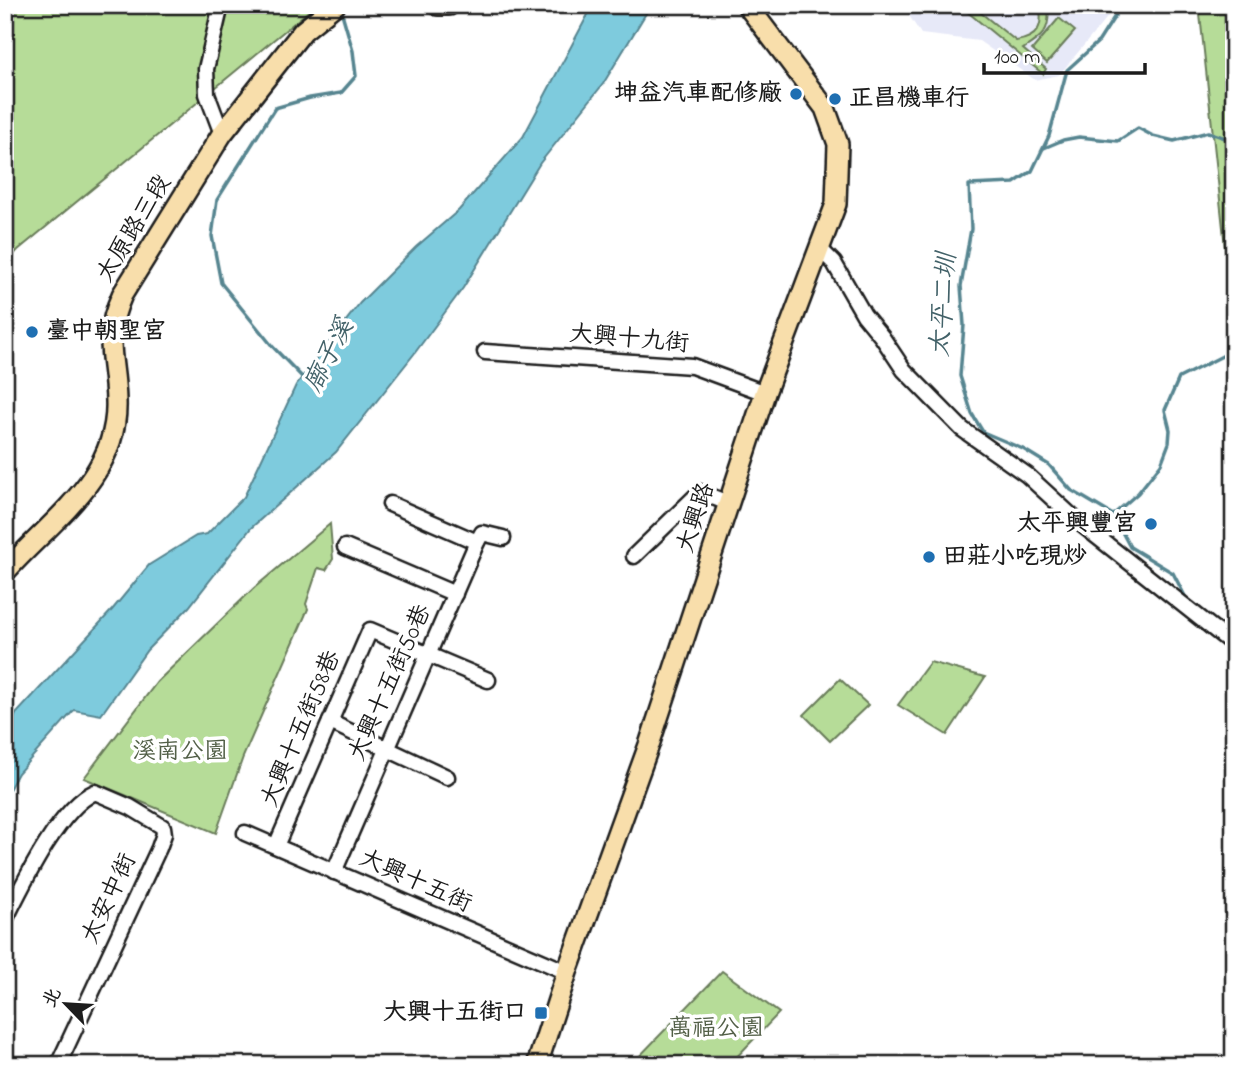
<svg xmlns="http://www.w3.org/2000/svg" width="1239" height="1070" viewBox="0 0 1239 1070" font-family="'Indie Flower','LXGW WenKai TC',sans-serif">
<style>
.built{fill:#e7e9f8}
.green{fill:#b6dc98;stroke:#697c5a;stroke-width:2}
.water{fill:#7ecbdd;stroke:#578590;stroke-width:2}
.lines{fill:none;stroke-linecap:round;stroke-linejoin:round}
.stream{stroke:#578590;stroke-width:3.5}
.minor-casing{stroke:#1c1c1c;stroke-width:19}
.major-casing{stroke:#1c1c1c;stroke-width:24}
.minor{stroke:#fff;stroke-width:14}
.major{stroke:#f8deab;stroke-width:19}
.poi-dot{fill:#1f6fb2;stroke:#fff;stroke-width:2.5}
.labels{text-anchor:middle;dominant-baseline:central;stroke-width:7;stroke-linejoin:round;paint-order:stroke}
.poi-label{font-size:24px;font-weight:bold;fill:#1c1c1c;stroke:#fff;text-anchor:end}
.street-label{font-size:24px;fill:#1c1c1c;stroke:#fff}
.park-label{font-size:24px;fill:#525f47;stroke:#fff}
.water-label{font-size:26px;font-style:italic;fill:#436269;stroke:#fff}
</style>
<rect width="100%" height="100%" fill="#fff"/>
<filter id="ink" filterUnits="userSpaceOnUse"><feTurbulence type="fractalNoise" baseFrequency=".0143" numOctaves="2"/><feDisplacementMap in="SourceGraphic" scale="14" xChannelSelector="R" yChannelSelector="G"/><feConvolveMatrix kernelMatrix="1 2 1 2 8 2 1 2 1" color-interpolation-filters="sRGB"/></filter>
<g filter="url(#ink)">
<path class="built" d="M902 5H1121L1110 14 1059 75 1035 80 979 41 921 34Z"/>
<g class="green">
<path d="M5 5H316L18 250 5 264Z"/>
<path d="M959 5H971L1016 41C1038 38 1044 26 1039 5H1048C1051 31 1043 36 1023 49L1046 69 1043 74Z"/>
<path d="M1199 5H1234V330Z"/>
<path d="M1059 18 1075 31 1047 63 1032 50Z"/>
<path d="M330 524 333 559 326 570 318 568 306 604 308 609 243 757 216 833 84 778 157 682 254 588Z"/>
<path d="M930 662 985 677 947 735 898 705Z"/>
<path d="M840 679 868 705 830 741 804 715Z"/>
<path d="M722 971 779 1013 729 1065H631Z"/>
</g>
<path class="water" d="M593 5H651L603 84 540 163 463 288 414 354 336 452 251 528 189 607 147 650 101 715 74 710 18 773 5 797V737L16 714 112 610 149 565 196 536 207 534 244 497 296 385 360 303 416 247 459 210 523 137Z"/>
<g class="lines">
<g class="stream">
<path d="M1122 5 1099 41 1067 70 1049 136 1032 171 1014 183 969 185 971 229 961 286 964 325 960 376 972 414 983 432 1023 449 1049 465 1071 490 1113 515 1130 547 1173 573 1187 600"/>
<path d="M1044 148 1063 140 1079 137 1118 141 1138 128 1153 136 1174 141 1208 132 1234 141"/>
<path d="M305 380 273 347 221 283 212 236 217 200 275 108 310 98 341 93 356 76 353 51 341 10"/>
<path d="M1113 515 1138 493 1161 464 1169 443 1170 430 1165 410 1179 378 1234 350"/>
</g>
<defs>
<g id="minor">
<path d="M221 5 206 69 207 94 222 134"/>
<path d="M820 249 834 263 864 315 882 337 904 370 962 429 1027 475 1076 520 1234 645"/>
<path d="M485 352 692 366 765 393"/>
<path d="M390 504 477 542"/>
<path d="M345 547 455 594"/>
<path d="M634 556 700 492 728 503"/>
<path d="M330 722 447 777"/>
<path d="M245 833 567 972"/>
<path d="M276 846 370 630 488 680"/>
<path d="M334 872 477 542 482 533 503 538"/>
<path d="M5 920C23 884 59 808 95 792L130 807 163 827 164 834 159 848 58 1065"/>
</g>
<g id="major">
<path d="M438 5H449"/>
<path d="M5 572C49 522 119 477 116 401 115 357 102 340 122 295L222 134 303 31 335 5"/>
<path d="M537 1065 567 972 649 745 765 393 836 204 838 144 825 108 747 5"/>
</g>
</defs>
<use href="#minor" class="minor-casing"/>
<use href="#major" class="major-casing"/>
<use href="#minor" class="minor"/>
<use href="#major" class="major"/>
</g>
</g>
<g class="poi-dot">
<circle cx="796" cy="94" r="7"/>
<circle cx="835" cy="99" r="7"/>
<circle cx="32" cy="332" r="7"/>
<circle cx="1151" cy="524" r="7"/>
<circle cx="929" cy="557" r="7"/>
<rect x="534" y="1006" width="14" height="14" rx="3.5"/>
</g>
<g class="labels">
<g class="poi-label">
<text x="782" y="94">坤益汽車配修廠</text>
<text x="849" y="99" text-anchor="start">正昌機車行</text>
<text x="46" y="332" text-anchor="start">臺中朝聖宮</text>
<text x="1137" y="524">太平興豐宮</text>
<text x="943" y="557" text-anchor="start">田莊小吃現炒</text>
<text x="527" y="1013">大興十五街口</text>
</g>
<g class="street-label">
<text transform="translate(135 229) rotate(-59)">太原路三段</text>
<text transform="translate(629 340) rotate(5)">大興十九街</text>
<text transform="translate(697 518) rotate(-72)">大興路</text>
<text transform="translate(391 683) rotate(-66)">大興十五街50巷</text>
<text transform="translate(302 729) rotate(-67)">大興十五街58巷</text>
<text transform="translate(415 882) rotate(24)">大興十五街</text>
<text transform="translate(110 899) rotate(-65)">太安中街</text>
</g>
<g class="park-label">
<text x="180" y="752">溪南公園</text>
<text x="716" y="1029">萬福公園</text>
</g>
<g class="water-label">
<text transform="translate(945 305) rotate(-86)">太平二圳</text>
<text transform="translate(330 356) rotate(-63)">廍子溪</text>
</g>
</g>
<rect width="1239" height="1070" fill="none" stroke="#fff" stroke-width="28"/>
<rect x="14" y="14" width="1211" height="1042" fill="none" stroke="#1c1c1c" stroke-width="2.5" filter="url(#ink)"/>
<g transform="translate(66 1004) rotate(295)" stroke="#ffffff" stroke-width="5" paint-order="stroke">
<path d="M0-5L12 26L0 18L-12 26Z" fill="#1c1c1c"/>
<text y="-10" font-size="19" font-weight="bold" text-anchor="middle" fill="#1c1c1c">北</text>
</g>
<path d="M984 63v10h161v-10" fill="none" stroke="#1c1c1c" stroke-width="3.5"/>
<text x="994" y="63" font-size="21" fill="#1c1c1c" stroke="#ffffff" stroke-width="5" paint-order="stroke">100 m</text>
</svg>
